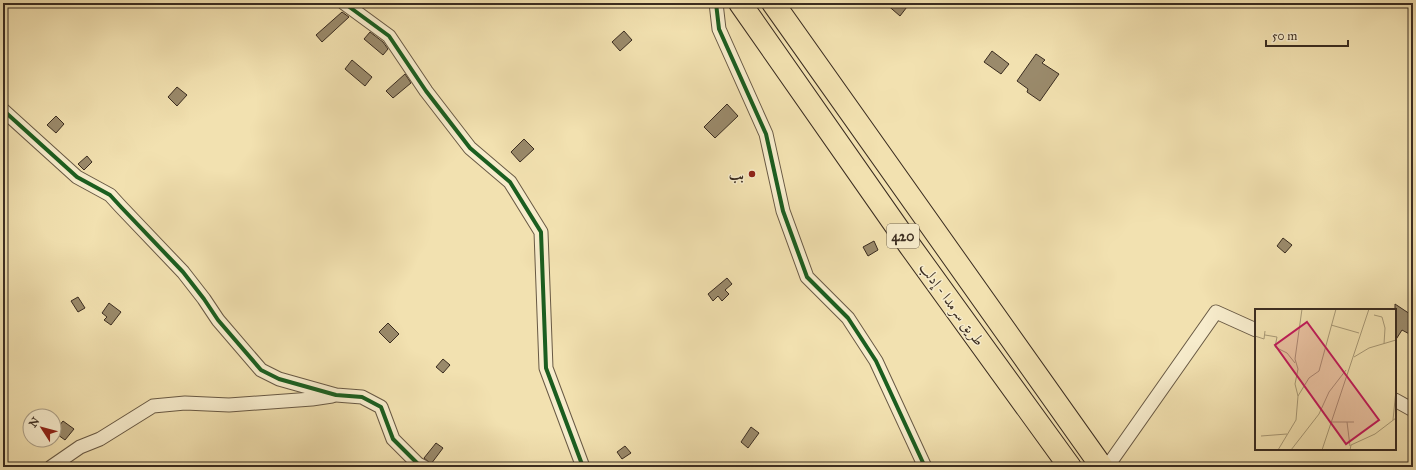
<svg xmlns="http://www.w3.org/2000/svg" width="1416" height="470" viewBox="0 0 1416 470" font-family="'IM FELL Great Primer',Amiri,serif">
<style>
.building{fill:#9a8a6b;stroke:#3a2c20}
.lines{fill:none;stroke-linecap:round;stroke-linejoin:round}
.street-casing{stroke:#685944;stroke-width:15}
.highway-casing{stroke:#3a2c20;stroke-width:24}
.street{stroke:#f7eccc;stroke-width:13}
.highway{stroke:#f2e1b0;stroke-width:22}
.cycleway-casing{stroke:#f7eccc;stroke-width:6}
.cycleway{stroke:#1b5e20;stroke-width:4}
.poi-dot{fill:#8f2418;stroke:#f7eccc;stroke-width:1.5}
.labels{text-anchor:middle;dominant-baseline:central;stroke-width:3;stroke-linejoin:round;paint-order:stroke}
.shield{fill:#f7eccc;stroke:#736654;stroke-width:1}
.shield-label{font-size:14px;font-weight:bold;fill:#3a2c20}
.poi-label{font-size:15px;font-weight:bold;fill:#3a2c20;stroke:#f7eccc;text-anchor:end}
.street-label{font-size:15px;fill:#3a2c20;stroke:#f7eccc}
.inset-road{fill:none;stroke:#a89976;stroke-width:1}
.view{fill:#c2185b;fill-opacity:0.15;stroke:#c2185b;stroke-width:2}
.inset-edge{fill:none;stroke:#3a2c20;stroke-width:2}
</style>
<rect width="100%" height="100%" fill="#f2e1b0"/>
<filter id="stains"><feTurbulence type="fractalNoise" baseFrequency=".005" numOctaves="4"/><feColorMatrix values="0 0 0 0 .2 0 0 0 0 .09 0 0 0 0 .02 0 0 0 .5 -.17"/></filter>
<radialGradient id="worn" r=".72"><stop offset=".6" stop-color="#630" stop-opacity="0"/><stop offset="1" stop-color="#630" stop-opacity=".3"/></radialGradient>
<g class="building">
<path d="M885 3H910L900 16Z"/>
<path d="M342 12 349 17 322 42 316 35Z"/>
<path d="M624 31 632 40 620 51 612 42Z"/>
<path d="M370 32 383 42 388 49 383 55 364 39Z"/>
<path d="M992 51 1009 64 1001 74 984 62Z"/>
<path d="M1036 54 1045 60 1042 63 1059 74 1040 101 1027 92 1028 89 1017 81Z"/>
<path d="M352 60 372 77 365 86 345 69Z"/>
<path d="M405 74 411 83 393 98 386 91Z"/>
<path d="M177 87 187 95 177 106 168 97Z"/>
<path d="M727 104 738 116 715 138 704 127Z"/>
<path d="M56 116 64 124 56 133 47 125Z"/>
<path d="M524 139 534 149 520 162 511 152Z"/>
<path d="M87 156 92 162 84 170 78 164Z"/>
<path d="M1283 238 1292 245 1285 253 1277 246Z"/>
<path d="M874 241 878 250 868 256 863 247Z"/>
<path d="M727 278 732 284 725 290 729 294 722 301 718 296 713 301 708 294Z"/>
<path d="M78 297 85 308 78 312 71 301Z"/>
<path d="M109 303 121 312 111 325 104 320 107 317 102 313Z"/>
<path d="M1395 304 1413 316V336L1402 330 1395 341Z"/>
<path d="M388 323 399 334 390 343 379 332Z"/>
<path d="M443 359 450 365 443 373 436 367Z"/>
<path d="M63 421 74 429 65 440 54 432Z"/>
<path d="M751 427 759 433 748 448 741 442Z"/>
<path d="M436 443 443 448 431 464 424 458Z"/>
<path d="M625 446 631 453 622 459 617 452Z"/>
</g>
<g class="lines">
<defs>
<g id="street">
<path d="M344 3 389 36 426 91 470 148 510 182 541 232 546 368 583 467"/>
<path d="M716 3 719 29 766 134 783 211 807 277 848 318 876 361 925 467"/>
<path d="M3 110 77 177 110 195 121 207 183 272 204 299 218 320 261 370 279 379 336 395 362 397 381 407 393 439 418 464 424 467"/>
<path d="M1395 400 1413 410"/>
<path d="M51 467 80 447 100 439 153 406 185 403 229 405 312 399 332 396"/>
<path d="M1107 467 1216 312 1256 330"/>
</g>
<g id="highway">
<path d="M740 3 910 246 1070 467"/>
<path d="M773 3 1102 467"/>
</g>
</defs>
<use href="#street" class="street-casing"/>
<use href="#highway" class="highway-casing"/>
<use href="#street" class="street"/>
<use href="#highway" class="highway"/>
<defs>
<g id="cycleway">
<path d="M344 3 389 36 426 91 470 148 510 182 541 232 546 368 583 467"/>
<path d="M716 3 719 29 766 134 783 211 807 277 848 318 876 361 925 467"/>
<path d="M3 110 77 177 110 195 121 207 183 272 204 299 218 320 261 370 279 379 336 395 362 397 381 407 393 439 418 464 424 467"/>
</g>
</defs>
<use href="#cycleway" class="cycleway-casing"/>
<use href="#cycleway" class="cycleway"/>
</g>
<circle class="poi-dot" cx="752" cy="174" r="4"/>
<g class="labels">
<rect class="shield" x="887" y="224" width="32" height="24" rx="3"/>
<g class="shield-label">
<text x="903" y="236">420</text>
</g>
<g class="poi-label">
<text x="744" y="174">بب</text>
</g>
<g class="street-label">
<text transform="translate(952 304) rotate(54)">طريق سرمدا - إدلب</text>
</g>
</g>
<g transform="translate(1255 309)">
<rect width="141" height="141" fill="#f2e1b0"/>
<path class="inset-road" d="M119 6 127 8 130 19 129 35M76 16 104 24M10 26 22 28 20 38 32 44 40 54M0 27 9 30 10 22M99 48 114 39 141 31M43 87 40 75 43 60 40 50 47 0M138 111 141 81M76 113H99M92 113 95 137M6 127 32 125M23 141 41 111 43 87 54 69 64 62 81 0M36 141 64 105 74 83 91 61M67 141 114 0M95 141 96 136 120 125 141 109"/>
<path class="view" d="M52 13 124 111 91 135 20 36Z"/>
<rect width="141" height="141" class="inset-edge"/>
</g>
<rect width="1416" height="470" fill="none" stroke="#f2e1b0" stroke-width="16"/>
<rect x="4" y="4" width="1408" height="462" fill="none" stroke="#3a2c20" stroke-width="2"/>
<rect x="8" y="8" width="1400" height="454" fill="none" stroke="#3a2c20"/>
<g transform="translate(42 428) rotate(306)"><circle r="19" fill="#f7eccc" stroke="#ab9f87"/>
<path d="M0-3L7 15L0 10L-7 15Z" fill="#8f2418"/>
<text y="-6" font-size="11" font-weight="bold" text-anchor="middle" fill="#3a2c20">N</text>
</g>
<path d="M1266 40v6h82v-6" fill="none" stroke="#3a2c20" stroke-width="2"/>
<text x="1272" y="40" font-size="12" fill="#3a2c20" stroke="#f7eccc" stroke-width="3" paint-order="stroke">50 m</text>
<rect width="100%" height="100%" filter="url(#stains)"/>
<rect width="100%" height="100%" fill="url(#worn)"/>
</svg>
